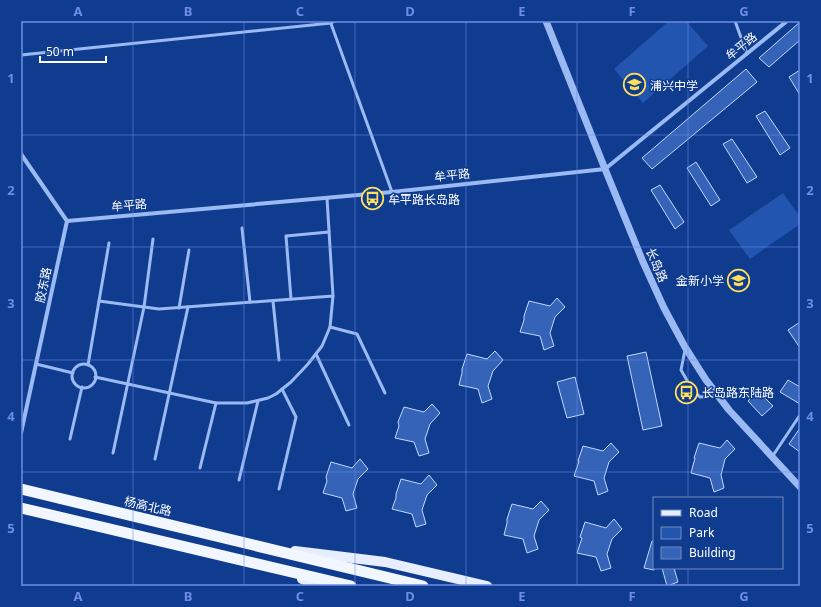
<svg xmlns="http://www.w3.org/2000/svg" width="821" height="607" viewBox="0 0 821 607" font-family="'Noto Sans','Noto Sans SC',sans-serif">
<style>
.green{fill:#2255af}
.building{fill:#3463b8;stroke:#c2d7fd}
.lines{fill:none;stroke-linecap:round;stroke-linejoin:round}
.service{stroke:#9bbaf3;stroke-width:3}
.minor{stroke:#9bbaf3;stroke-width:4}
.tertiary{stroke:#9bbaf3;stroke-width:7}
.primary{stroke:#e6eeff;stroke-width:10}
.trunk{stroke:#f2f6ff;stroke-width:11}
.grid{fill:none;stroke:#6c8ce6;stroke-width:1;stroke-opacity:0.55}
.labels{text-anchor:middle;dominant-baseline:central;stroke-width:3;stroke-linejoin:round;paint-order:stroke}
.street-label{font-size:12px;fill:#fff;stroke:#103c90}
.poi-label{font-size:12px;fill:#fff;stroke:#103c90;text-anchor:start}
.neatline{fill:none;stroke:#6c8ce6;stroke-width:1.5}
.grid-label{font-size:13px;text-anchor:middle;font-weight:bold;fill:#6c8ce6}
</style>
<rect width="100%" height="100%" fill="#103c90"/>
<g class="green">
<path d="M669 21H686L708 46 643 103 614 69Z"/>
<path d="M783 193 800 217V224L750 259 729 230Z"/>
</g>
<g class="building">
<path d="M800 22V40L769 67 759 58Z"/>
<path d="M746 69 757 82 652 169 642 158Z"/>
<path d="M800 70V95L789 77Z"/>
<path d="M765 111 790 148 780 155 756 116Z"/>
<path d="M732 139 757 177 747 183 723 144Z"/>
<path d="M696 162 720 200 711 206 687 168Z"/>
<path d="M660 185 684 222 675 229 651 190Z"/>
<path d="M557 298 565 307 555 317 550 333 554 346 544 350 540 336 520 332 524 320V316L529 301 550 306Z"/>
<path d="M800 322V348L788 330Z"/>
<path d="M495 351 503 360 493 371 488 386 492 399 482 403 478 389 459 385 462 373V369L467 354 487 359Z"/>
<path d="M646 352 662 426 643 430 627 356Z"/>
<path d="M575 377 584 414 567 418 557 382Z"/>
<path d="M788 380 800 387V404L780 392Z"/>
<path d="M758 391 773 406 762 416 748 401Z"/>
<path d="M432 404 440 413 430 424 425 439 429 453 419 456 414 442 395 438 399 426 398 422 404 407 424 412Z"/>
<path d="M800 428V452L789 444Z"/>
<path d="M727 440 735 449 725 459 721 475 724 488 714 492 710 478 691 473 695 458H694L699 443 720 448Z"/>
<path d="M611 443 619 452 609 462 604 478 608 491 598 495 594 481 574 476 579 461H578L583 446 603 451Z"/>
<path d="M360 459 368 469 358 479 353 494 357 508 346 511 342 498 323 493 327 481 326 477 331 462 352 468Z"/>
<path d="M429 475 437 485 427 495 422 510 426 524 416 527 412 514 392 509 396 498V494L401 479 421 484Z"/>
<path d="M541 501 549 510 539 520 534 536 538 549 527 553 523 539 504 535 507 523V519L512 504 533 509Z"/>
<path d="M614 519 622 529 612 539 607 554 611 568 601 571 596 557 577 553 582 538 580 537 585 522 606 528Z"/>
<path d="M652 541H654V570L644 568Z"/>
<path d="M662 568H674L678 582 667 586Z"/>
</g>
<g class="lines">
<g class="service">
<path d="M330 21 392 192"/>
<path d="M735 21 747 54"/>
<path d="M21 55 331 23 335 21"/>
<path d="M242 228 250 302"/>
<path d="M291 299 286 236 329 232"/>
<path d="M99 301 159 309 333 296 327 198"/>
<path d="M273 301 279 360"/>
<path d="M179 308 189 250"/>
<path d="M330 327 357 334 385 393"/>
<path d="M685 350 681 370 692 389 700 397 717 396"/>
<path d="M316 354 349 425"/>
<path d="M36 364 73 373"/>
<circle cx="84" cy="376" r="12"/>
<path d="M88 365 109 243"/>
<path d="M95 377 216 403H247L268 398 276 394 291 382 308 364 322 346 330 327 333 296"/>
<path d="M70 439 82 387"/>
<path d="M113 453 144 307 153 239"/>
<path d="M772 457 800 415"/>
<path d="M155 459 188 307"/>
<path d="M200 468 216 403"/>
<path d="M239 480 258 401"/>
<path d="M279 489 296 417 282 389"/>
</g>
<g class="minor">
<path d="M21 154 67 221 21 433"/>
<path d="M67 221 392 192 605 169 787 21"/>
</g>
<path class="tertiary" d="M546 21 605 169 643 262 664 308 685 347 706 380 729 410 800 487"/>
<g class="primary">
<path d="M295 551 385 562 487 586"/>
<path d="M302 579 323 586"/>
</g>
<g class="trunk">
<path d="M21 489 423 586"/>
<path d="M21 508 351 586"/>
</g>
</g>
<path class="grid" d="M133 21V586M244 21V586M355 21V586M466 21V586M577 21V586M688 21V498M21 135H800M21 247H800M21 360H800M21 472H800M688 568V586"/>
<defs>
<symbol id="school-ring" viewBox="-11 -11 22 22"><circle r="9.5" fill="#103c90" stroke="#ffdf5c" stroke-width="1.5"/><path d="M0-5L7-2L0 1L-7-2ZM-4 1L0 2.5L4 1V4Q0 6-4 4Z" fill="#ffdf5c"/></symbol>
<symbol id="bus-ring" viewBox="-11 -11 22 22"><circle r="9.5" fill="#103c90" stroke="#ffdf5c" stroke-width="1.5"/><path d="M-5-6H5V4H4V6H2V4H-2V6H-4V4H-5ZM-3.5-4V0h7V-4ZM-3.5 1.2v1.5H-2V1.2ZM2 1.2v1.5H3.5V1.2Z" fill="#ffdf5c"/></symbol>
</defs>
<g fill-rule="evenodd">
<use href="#school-ring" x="622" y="72" width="25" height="25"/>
<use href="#bus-ring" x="360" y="186" width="25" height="25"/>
<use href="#school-ring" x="726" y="268" width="25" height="25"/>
<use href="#bus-ring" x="674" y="380" width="25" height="25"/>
</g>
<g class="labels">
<g class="street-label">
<text transform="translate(741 46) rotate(-39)">牟平路</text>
<text transform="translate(452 175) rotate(-6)">牟平路</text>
<text transform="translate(129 205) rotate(-5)">牟平路</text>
<text transform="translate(657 265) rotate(67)">长岛路</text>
<text transform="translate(43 285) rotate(-78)">胶东路</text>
<text transform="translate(148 506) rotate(13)">杨高北路</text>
</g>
<g class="poi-label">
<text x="650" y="85">浦兴中学</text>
<text x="388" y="199">牟平路长岛路</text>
<text x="724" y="280" text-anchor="end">金新小学</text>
<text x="702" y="392">长岛路东陆路</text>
</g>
</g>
<rect width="821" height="607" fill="none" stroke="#103c90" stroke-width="44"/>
<rect x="653" y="497" width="130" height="72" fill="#103c90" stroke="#708abc"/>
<rect x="661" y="510" width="20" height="6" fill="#e6eeff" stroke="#708abc"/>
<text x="689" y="517" font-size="12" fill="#ffffff">Road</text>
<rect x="661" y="527" width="20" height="12" fill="#2255af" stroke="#708abc"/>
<text x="689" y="537" font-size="12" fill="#ffffff">Park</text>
<rect x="661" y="547" width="20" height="12" fill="#3463b8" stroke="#708abc"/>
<text x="689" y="557" font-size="12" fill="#ffffff">Building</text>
<path d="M40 56v6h66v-6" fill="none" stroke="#ffffff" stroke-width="2"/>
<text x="46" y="56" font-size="12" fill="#ffffff" stroke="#103c90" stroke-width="3" paint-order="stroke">50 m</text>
<rect x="22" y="22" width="777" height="563" class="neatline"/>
<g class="grid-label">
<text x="78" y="16">A</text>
<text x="188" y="16">B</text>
<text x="300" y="16">C</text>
<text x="410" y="16">D</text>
<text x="522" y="16">E</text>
<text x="632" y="16">F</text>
<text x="744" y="16">G</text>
<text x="11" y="83">1</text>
<text x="810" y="83">1</text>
<text x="11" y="195">2</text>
<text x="810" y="195">2</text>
<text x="11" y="308">3</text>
<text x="810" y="308">3</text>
<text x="11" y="421">4</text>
<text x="810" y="421">4</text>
<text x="11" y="533">5</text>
<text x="810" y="533">5</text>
<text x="78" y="601">A</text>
<text x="188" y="601">B</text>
<text x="300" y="601">C</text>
<text x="410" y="601">D</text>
<text x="522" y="601">E</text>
<text x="632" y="601">F</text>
<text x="744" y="601">G</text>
</g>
</svg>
